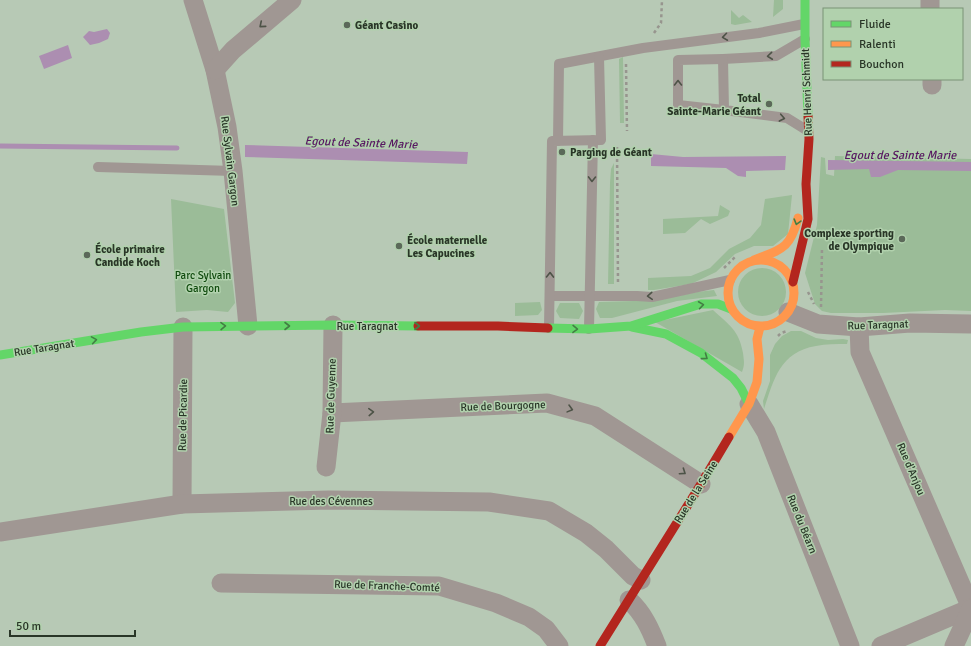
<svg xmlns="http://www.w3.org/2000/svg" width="971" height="646" viewBox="0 0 971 646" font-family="Signika,sans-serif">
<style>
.green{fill:#9bbc98}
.water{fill:#ac8eb1}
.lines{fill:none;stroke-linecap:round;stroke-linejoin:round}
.stream{stroke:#ac8eb1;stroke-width:5}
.path{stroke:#97958e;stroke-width:2.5;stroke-dasharray:3 3;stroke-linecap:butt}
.lane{stroke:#a09793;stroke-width:10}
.street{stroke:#a09793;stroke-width:19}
.fast{stroke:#63d668;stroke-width:9}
.slow{stroke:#ff974d;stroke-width:9}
.jam{stroke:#b3261e;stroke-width:9}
.oneway{stroke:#4d5347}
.oneway2{stroke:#437e44}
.poi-dot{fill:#5b6959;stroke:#b1d1ad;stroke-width:1.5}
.labels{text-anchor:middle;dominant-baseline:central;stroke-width:3;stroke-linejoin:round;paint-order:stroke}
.poi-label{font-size:11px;font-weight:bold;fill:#293627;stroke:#b1d1ad;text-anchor:start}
.street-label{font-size:11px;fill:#293627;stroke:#b1d1ad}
.park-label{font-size:11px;fill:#114b0f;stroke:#b1d1ad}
.water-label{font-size:12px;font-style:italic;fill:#571661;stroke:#b1d1ad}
</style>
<rect width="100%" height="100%" fill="#b7c9b5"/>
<g class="green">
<path d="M774 0H783V9L773 17Z"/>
<path d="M731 10 739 18 743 15 752 22 735 25 731 24Z"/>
<path d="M623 57 624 123H620L619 59Z"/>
<path d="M835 156 971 159V311L945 310 883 313H831L822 311 815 304 805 273 817 225 821 157 825 158 826 174 834 176Z"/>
<path d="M614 163V284H608L610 183 611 169Z"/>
<path d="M792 195 788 234 773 246H754L735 254 716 272 691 284 654 290H648V278L691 276 710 268 729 249 750 238 761 225 765 199Z"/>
<path d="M171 199 224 209 235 303 228 312 207 310 176 312Z"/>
<path d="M720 205 730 211 728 216 710 224 701 219 685 233 663 234V219L718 216Z"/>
<circle cx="762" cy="292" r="24"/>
<path d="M714 290 717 296 677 301 612 318H600L596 309 599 302 634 301 668 298 697 292Z"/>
<path d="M540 302 542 310 538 315 515 316V303Z"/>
<path d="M560 303H579L583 311 579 319 560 318 556 311Z"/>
<path d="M713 310C729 325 739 330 743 353 744 362 745 364 742 372L655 322Z"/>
<path d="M791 331H801L816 338 828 340 843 339 848 340 847 344C836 344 826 344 816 346 780 352 774 379 764 409L763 401 770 381V355L775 344 782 336Z"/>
</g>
<g class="water">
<path d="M107 29 110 33 108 39 99 43 90 45 83 37 89 31 94 32Z"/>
<path d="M68 45 72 58 44 69 39 56Z"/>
<path d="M245 145 468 152 467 164 245 157Z"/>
<path d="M651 154 683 157 786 156 785 170 746 171V177L738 176 726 168 651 166Z"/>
<path d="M828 160 971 162V171L898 170 880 177H871L869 169 828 170Z"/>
</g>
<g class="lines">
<path class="stream" d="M0 146 177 148"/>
<g class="path">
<path d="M654 33 661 23 662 0"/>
<path d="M626 64 627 131"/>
<path d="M617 147 618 283"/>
<path d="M724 268 735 257"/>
<path d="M808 292 814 304"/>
<path d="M821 307 822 248"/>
<path d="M778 336 781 333 787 331"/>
</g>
<g class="lane">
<path d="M805 39 776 56 723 59 724 110 787 118 808 131"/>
<path d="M723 59 678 60V105L724 110"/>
<path d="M558 141 559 64 643 48 759 33 804 24"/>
<path d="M98 167 233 171"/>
<path d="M550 296H637L652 297 730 280"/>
<path d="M549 328 552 141 601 140 599 57"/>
<path d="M589 329 593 140"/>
</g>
<g class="street">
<path d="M193 0 215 70 227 127 233 171 248 326"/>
<path d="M930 0V9"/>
<path d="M215 70 233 50 292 0"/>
<path d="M932 79V85"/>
<path d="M788 312 818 324 859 327 910 323 971 324"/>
<path d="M859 327 860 352 971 608"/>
<path d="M749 404 766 432 850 646"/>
<path d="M332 413 547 403 595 416 701 484"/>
<path d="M326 467 332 413 333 325"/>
<path d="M182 504 183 327"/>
<path d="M0 532 182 504 329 500 489 502 549 511 586 533 606 549 633 576 641 580"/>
<path d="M221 583 439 586 496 603 529 617 546 629 559 646"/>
<path d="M629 600C643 613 650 628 657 646"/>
<path d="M881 646 971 608"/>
<path d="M954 646 971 609"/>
</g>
<g class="fast">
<path d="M805 0V39L808 116"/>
<path d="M632 327 666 334 701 353 733 378 741 388 749 404"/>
<path d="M548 328 589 329 631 326 701 304H718L731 309"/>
<path d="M0 355 141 332 183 327 333 325 418 326"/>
</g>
<g class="slow">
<circle cx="761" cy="293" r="33"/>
<path d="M754 260C782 249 790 249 798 218"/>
<path d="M729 437 749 404 757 382 759 359 757 339 760 327"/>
</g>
<g class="jam">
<path d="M793 282 808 219 806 184 809 139 808 116"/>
<path d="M418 326H498L548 328"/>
<path d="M600 646 701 484 729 437"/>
</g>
</g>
<defs><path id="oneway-chevron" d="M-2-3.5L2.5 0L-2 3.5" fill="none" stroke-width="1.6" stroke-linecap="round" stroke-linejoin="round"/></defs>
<g class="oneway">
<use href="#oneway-chevron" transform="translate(262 25) rotate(140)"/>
<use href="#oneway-chevron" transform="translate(725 37) rotate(172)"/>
<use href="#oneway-chevron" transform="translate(770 56) rotate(174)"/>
<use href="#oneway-chevron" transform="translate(678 83) rotate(-90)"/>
<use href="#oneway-chevron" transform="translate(782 118) rotate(11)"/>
<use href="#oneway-chevron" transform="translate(592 179) rotate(91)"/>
<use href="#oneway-chevron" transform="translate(550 275) rotate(-89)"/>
<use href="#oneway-chevron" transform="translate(650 296) rotate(176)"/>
<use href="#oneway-chevron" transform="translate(570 409) rotate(15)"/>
<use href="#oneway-chevron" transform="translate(371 412) rotate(-3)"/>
<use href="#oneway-chevron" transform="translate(683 472) rotate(34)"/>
</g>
<g class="oneway2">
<use href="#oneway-chevron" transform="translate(797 222) rotate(106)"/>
<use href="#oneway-chevron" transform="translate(701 305) rotate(-8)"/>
<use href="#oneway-chevron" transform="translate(223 326) rotate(-1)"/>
<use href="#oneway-chevron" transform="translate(287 326)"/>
<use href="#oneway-chevron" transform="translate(417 326)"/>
<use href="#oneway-chevron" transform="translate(575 329) rotate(1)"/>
<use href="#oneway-chevron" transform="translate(94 340) rotate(-9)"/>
<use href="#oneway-chevron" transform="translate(705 357) rotate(36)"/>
</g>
<g class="poi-dot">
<circle cx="347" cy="25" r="4"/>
<circle cx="769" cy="104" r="4"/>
<circle cx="562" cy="152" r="4"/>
<circle cx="902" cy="239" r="4"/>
<circle cx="399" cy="246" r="4"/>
<circle cx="87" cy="255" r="4"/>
</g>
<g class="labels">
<g class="poi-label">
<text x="355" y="25">Géant Casino</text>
<text x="761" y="98" text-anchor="end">Total<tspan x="761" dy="13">Sainte-Marie Géant</tspan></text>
<text x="570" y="152">Parging de Géant</text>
<text x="894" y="233" text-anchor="end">Complexe sporting<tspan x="894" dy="13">de Olympique</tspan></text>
<text x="407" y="240">École maternelle<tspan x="407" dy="13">Les Capucines</tspan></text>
<text x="95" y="249">École primaire<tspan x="95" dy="13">Candide Koch</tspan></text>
</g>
<g class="street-label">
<text transform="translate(807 92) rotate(-92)">Rue Henri Schmidt</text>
<text transform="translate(230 161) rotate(83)">Rue Sylvain Gargon</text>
<text transform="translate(878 325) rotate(-2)">Rue Taragnat</text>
<text x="367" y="326">Rue Taragnat</text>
<text transform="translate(44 348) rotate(-9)">Rue Taragnat</text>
<text transform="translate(331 396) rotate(-88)">Rue de Guyenne</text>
<text transform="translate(503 406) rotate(-2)">Rue de Bourgogne</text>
<text transform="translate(183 415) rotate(-89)">Rue de Picardie</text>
<text transform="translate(911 469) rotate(67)">Rue d'Anjou</text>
<text transform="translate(696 492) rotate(-58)">Rue de la Seine</text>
<text x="331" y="501">Rue des Cévennes</text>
<text transform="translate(802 524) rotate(68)">Rue du Béarn</text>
<text transform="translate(387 586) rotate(2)">Rue de Franche-Comté</text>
</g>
<g class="park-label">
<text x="203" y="275">Parc Sylvain<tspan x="203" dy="13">Gargon</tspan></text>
</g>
<g class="water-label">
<text transform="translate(361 143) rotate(2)">Egout de Sainte Marie</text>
<text x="900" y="155">Egout de Sainte Marie</text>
</g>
</g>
<rect x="823" y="8" width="140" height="72" fill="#b1d1ad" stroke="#7b9377"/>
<rect x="831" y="21" width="20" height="6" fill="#63d668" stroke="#7b9377"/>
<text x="859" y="28" font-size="12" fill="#293627">Fluide</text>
<rect x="831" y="41" width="20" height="6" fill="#ff974d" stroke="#7b9377"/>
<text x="859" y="48" font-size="12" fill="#293627">Ralenti</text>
<rect x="831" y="61" width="20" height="6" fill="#b3261e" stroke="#7b9377"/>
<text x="859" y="68" font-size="12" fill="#293627">Bouchon</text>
<path d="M10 630v6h125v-6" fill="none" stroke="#293627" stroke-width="2"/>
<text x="16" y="630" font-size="12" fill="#293627" stroke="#b1d1ad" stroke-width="3" paint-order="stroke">50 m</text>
</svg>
